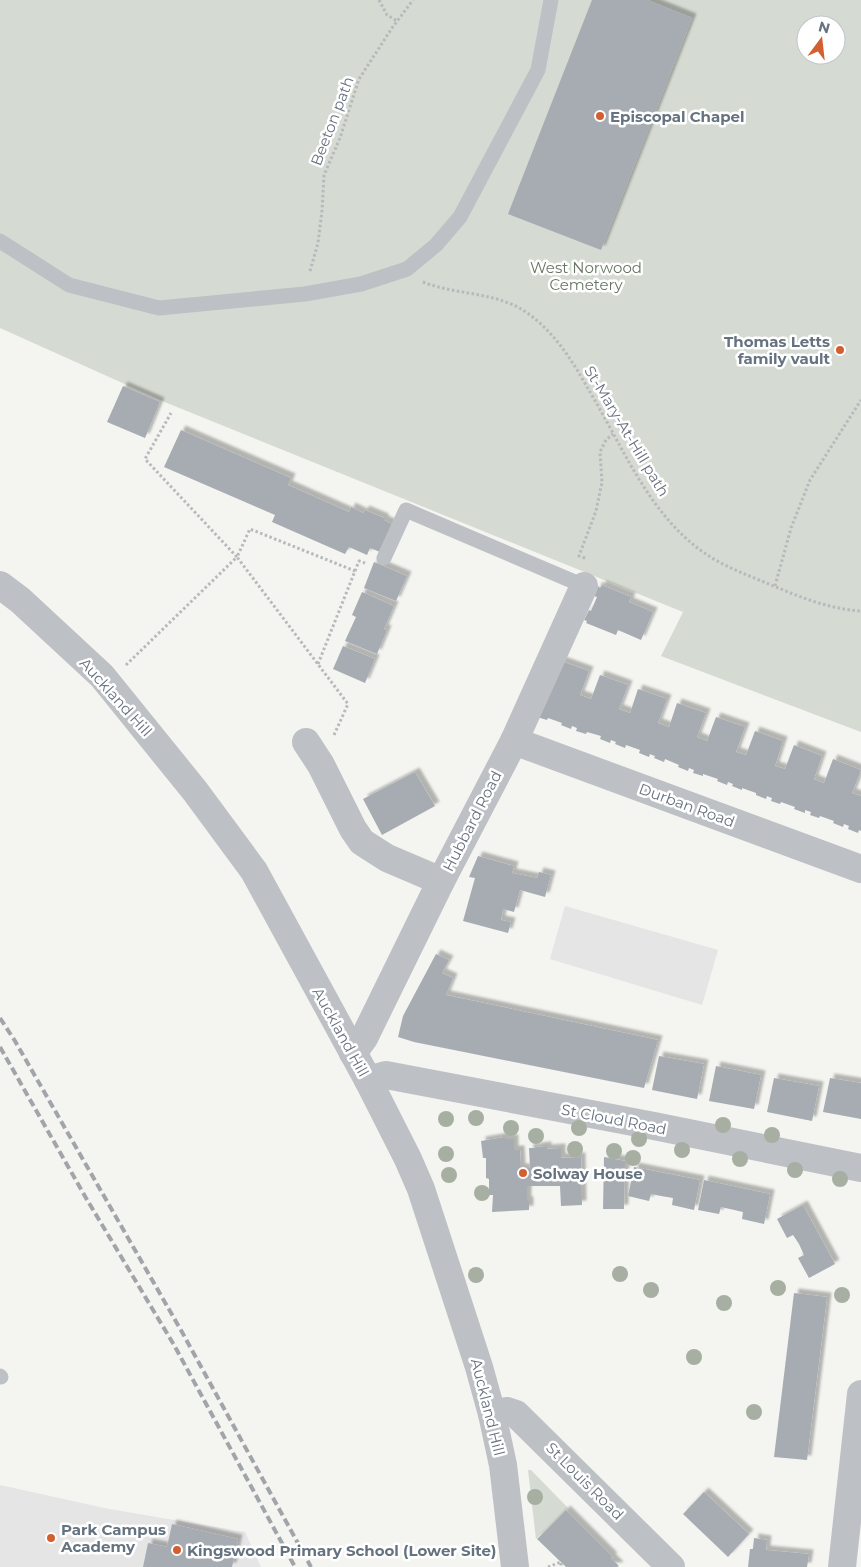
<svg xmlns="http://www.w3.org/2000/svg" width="861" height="1567" viewBox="0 0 861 1567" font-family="Montserrat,sans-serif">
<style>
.built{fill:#e4e5e4}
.green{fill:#d5dad2;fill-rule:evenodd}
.building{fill:#a6acb2;filter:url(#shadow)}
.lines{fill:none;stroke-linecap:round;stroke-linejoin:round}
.path{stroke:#b7b9bc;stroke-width:3;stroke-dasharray:2.5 2.5;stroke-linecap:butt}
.lane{stroke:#bdc0c4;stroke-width:15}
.street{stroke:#bdc0c4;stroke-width:28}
.rail{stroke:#a1a5aa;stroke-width:4;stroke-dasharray:8 4;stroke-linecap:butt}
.tree{fill:#a6afa2}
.poi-dot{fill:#d35f31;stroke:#fff;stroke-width:2}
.labels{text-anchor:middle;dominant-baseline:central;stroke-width:5;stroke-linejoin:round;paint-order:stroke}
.poi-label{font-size:15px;font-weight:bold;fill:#65727f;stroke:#fff;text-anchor:start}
.street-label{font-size:15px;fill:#65727f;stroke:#fff}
.park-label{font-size:15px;fill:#667763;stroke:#fff}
</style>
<defs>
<filter id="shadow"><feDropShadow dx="4.5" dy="-4.5" stdDeviation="1" flood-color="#0004"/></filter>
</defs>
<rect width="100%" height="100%" fill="#f4f4f0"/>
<g class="built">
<path d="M565 906 718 950 702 1005 550 959Z"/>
<path d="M0 1485 109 1509 245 1532 261 1567H0Z"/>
</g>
<g class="green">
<path d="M0 0H861V732L661 656 683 612 167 403 0 328ZM806 25H836V55H806Z"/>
<path d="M528 1470H531L568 1508 536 1539Z"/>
</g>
<g class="building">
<path d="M592 0H647L692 18 601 250 508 214Z"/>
<path d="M123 386 160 402 145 438 107 422Z"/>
<path d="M181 430 291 478 288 485 349 512 351 507 363 513 365 510 384 518V520L392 524 380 552 370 548 367 555 349 547 345 554 272 522 275 515 164 467Z"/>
<path d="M374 562 407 576 396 601 364 588Z"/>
<path d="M602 585 631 597 629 602 653 612 641 640 618 630 616 635 586 623 587 621 584 620 589 610 591 611 597 597 594 596 598 586 600 588Z"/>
<path d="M362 592 394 606 384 629 387 630 377 654 345 641 356 617 352 615Z"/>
<path d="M343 646 375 659 365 683 333 669Z"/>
<path d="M561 661 589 671 580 695 591 699 600 675 628 685 619 709 630 713 638 689 667 699 658 723 669 727 677 703 706 713 697 737 707 741 716 717 745 727 736 752 746 755 755 731 783 741 775 766 785 769 794 745 822 756 814 779 818 781 824 783 833 759 861 770 852 793 861 796V831L859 830 858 833 848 829 849 826 844 824 843 827 833 823 834 821 820 816 819 818 810 815 811 812 805 810V813L794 809 795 807 781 802 780 804 771 801 772 798 769 797 767 796 766 799 756 795V793L742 788V790L732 786 733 784 728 782 727 785 717 781 718 779 703 774V776L693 773 694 770 689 768 688 771 678 767 679 765 665 759 664 762 654 758 655 756 652 755 650 754 649 757 639 753 640 750 626 745 625 748 615 744 616 742 611 740 610 743 600 739 601 736 587 732 586 734 576 731 577 728 572 726 571 729 561 725 562 723 548 718 547 720 537 717Z"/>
<path d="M415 772 435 806 382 835 363 799Z"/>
<path d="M478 856 514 866 512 873 537 878 539 872 551 875 545 897 520 890 514 912 503 909 501 920 511 922 508 933 463 921 475 878 469 877Z"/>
<path d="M436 954 449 960 442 973 453 978 446 995 658 1040 644 1088 414 1042 398 1037 403 1016Z"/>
<path d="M659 1056 704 1064 697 1099 652 1090Z"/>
<path d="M716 1066 761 1075 754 1109 709 1101Z"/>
<path d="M774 1078 819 1086 812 1121 767 1112Z"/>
<path d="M830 1078 861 1083V1119L823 1112Z"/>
<path d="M505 1137V1139H514V1150H520L521 1168H530L529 1148H537V1147L547 1146V1149L561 1148V1158L581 1157 582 1205 561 1206 560 1186H527V1201H529V1210L492 1212 493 1195H489V1179L486 1178V1158H483L481 1141Z"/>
<path d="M604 1157 625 1161 624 1209H603Z"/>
<path d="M634 1167 700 1180 694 1210 672 1205 673 1198 661 1196 651 1194 649 1201 628 1196Z"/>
<path d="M704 1180 770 1194 764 1224 742 1219 743 1212 721 1207 719 1214 698 1210Z"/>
<path d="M803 1205 835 1264 809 1278 798 1258 804 1255 799 1244 793 1235 787 1238 777 1219Z"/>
<path d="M794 1293 827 1297 807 1460 774 1457Z"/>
<path d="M704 1492 749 1534 728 1557 683 1514Z"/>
<path d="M566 1510 613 1557 611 1558 619 1566 617 1567H566L537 1539Z"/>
<path d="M172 1524 238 1539 232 1567H143L148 1543 167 1547Z"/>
<path d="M754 1538 767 1540 766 1550 809 1554 807 1567H748L750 1549H753Z"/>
</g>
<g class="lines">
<g class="path">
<path d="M379 0 387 15 397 21"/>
<path d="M310 271 318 243 322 211 324 175 340 138 359 79 392 28 413 0"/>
<path d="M423 282C458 296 499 291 530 315 557 335 574 364 590 392 624 449 651 519 709 556 726 567 745 574 764 582 795 595 827 609 861 611"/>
<path d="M585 558 579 556 596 511 602 482 600 452 606 440 613 434"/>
<path d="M775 586 791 528 810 480 861 400"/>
<path d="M318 664 359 561 365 563"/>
<path d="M126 665 237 557 145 459 171 413"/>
<path d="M334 735 348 704 237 557 250 529 355 571"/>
<path d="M548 1567 561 1562V1567"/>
</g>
<g class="lane">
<path d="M0 241 69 285 159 308 305 294 361 284 407 269 436 245 460 217 538 70 551 0"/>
<path d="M384 558 406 510 584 586"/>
<path d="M0 1376 1 1377"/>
</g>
<g class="street">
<path d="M0 585 20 600 102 676 195 791 254 871 368 1080 408 1159 421 1189 479 1367 492 1414 503 1465 515 1567"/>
<path d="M514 741 861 869"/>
<path d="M306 742 321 765 353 829 362 842 387 858 441 881"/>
<path d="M353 1053 364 1038 441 881 514 741 584 586"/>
<path d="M368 1080 386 1075 654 1126 861 1168"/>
<path d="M492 1414 507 1411 516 1414 671 1567"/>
<path d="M842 1567 861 1394"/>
</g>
<g class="rail">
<path d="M0 1018 15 1041 182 1332 311 1567"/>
<path d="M0 1047 86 1198 174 1345 295 1567"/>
</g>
</g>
<g class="tree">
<circle cx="476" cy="1118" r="8"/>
<circle cx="446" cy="1119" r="8"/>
<circle cx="723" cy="1125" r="8"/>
<circle cx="511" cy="1128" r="8"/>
<circle cx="579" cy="1128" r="8"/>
<circle cx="772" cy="1135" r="8"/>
<circle cx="536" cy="1136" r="8"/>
<circle cx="639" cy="1139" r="8"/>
<circle cx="575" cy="1149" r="8"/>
<circle cx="682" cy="1150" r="8"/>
<circle cx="614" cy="1151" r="8"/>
<circle cx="446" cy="1154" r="8"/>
<circle cx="633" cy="1158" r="8"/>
<circle cx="740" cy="1159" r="8"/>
<circle cx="795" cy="1170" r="8"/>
<circle cx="449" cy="1175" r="8"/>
<circle cx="840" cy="1179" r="8"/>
<circle cx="482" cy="1193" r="8"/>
<circle cx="620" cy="1274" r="8"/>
<circle cx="476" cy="1275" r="8"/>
<circle cx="778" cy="1288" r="8"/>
<circle cx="651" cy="1290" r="8"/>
<circle cx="842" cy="1295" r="8"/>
<circle cx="724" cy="1303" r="8"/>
<circle cx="694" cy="1357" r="8"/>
<circle cx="754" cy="1412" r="8"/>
<circle cx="535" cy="1497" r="8"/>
</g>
<g class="poi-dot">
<circle cx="600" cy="116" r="5"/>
<circle cx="840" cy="350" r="5"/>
<circle cx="523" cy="1173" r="5"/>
<circle cx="51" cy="1538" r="5"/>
<circle cx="177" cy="1550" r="5"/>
</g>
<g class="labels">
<g class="poi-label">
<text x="610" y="116">Episcopal Chapel</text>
<text x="830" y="341" text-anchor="end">Thomas Letts<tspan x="830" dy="17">family vault</tspan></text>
<text x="533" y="1173">Solway House</text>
<text x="61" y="1529">Park Campus<tspan x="61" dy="17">Academy</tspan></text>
<text x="187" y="1550">Kingswood Primary School (Lower Site)</text>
</g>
<g class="street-label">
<text transform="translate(332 121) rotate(-69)">Beeton path</text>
<text transform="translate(627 431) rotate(59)">St-Mary-At-Hill path</text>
<text transform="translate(116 697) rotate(48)">Auckland Hill</text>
<text transform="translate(687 805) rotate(20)">Durban Road</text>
<text transform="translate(472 821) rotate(-63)">Hubbard Road</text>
<text transform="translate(341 1032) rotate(61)">Auckland Hill</text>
<text transform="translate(614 1119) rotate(11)">St Cloud Road</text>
<text transform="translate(488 1407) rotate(76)">Auckland Hill</text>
<text transform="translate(585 1481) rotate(45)">St Louis Road</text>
</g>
<g class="park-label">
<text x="586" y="267">West Norwood<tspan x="586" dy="17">Cemetery</tspan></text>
</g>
</g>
<g transform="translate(821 40) rotate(15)"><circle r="24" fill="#ffffff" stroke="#c1c7cc"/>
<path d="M0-4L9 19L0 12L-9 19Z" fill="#d35f31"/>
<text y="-8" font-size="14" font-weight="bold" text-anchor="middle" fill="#65727f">N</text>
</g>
</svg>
